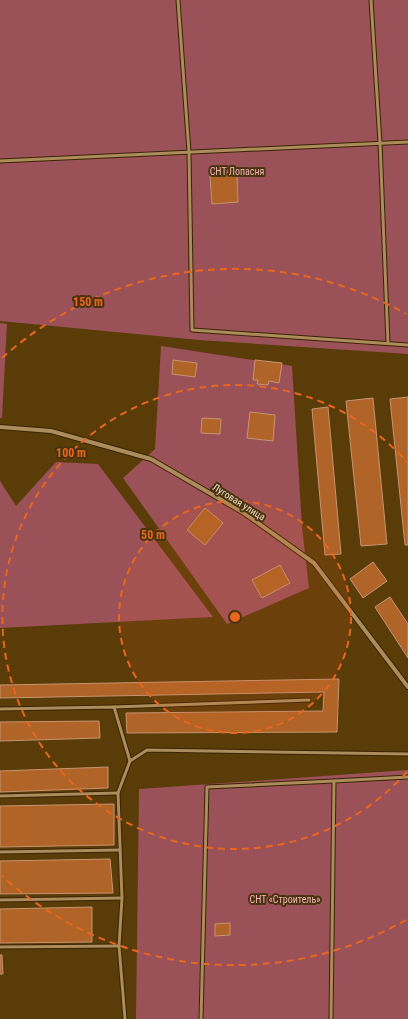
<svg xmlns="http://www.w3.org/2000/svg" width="408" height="1019" viewBox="0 0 408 1019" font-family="'Roboto Condensed',sans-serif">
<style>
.green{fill:#9b5158}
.building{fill:#b06427;stroke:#c69473}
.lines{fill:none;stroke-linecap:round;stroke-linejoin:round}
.lane-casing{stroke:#3a2400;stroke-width:5}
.street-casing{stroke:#3a2400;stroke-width:6}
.lane{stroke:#ac8b5c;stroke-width:3}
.street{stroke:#ac8b5c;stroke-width:4}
.ring{fill:none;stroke:#e9661f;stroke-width:2;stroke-dasharray:7 5}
.labels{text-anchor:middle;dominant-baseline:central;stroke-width:4;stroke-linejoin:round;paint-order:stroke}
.park-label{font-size:10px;fill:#f3b5b8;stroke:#4a330f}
.street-label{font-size:10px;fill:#f0dec6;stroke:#4a330f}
.centre{fill:#e9661f;stroke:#4a330f;stroke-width:2}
.ring-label{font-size:12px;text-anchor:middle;font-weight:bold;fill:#e9661f;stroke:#4a330f;stroke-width:4;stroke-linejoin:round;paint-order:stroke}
</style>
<rect width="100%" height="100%" fill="#5a3c08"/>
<g class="green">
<path d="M0 0H408V354L199 340 0 321Z"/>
<path d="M0 323 7 324 2 418H0Z"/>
<path d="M161 346 292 366 302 527 309 588 227 624 123 478 155 449Z"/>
<path d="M56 462 98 464 213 617 0 628V481L16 506Z"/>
<path d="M408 770V1019H136L139 789Z"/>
</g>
<g class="building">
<path d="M229 172V175L237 174 238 202 212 204 210 176Z"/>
<path d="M173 360 197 363 195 377 172 374Z"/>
<path d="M255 360 282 363 279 383 269 381 268 385 257 384 258 380H253Z"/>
<path d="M408 397V545H405L390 399Z"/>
<path d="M373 398 387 544 361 546 346 401Z"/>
<path d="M328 407 341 554 325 555 312 409Z"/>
<path d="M250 412 275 415 273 441 247 438Z"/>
<path d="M202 418 221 419 220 434 201 433Z"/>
<path d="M205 508 223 523 205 545 187 530Z"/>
<path d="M373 562 387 581 363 598 350 579Z"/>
<path d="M280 565 290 583 262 598 252 580Z"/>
<path d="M390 597 408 624V658L375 607Z"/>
<path d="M339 679 337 732 127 733 126 713 323 711 324 692 0 698V685Z"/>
<path d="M99 721 100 738 0 741V722Z"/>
<path d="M108 767V788L0 792V771Z"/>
<path d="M114 804V845L0 847V806Z"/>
<path d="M110 859 113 893 0 894V861Z"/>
<path d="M92 907V942L0 943V909Z"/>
<path d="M230 923V935L215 936V924Z"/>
<path d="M0 955H2L3 974H0Z"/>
</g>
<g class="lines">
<defs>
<g id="lane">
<path d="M178 0 189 152 192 330 408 345"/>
<path d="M371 0 380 143 388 343"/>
<path d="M0 161 408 142"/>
<path d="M114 707 309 700"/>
<path d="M0 709 114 707 130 761"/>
<path d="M0 796 118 793"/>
<path d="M0 852 120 850"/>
<path d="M0 900 122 898"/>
<path d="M0 947 119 946"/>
<path d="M125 1019 119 946 122 898 118 793 130 761 147 750 408 754"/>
<path d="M201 1019 207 787 334 781"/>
<path d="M331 1019 334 781 408 777"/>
</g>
<path id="street" d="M0 427 51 431 151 459 244 513 314 563 408 687"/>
</defs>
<use href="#lane" class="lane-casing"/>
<use href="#street" class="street-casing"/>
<use href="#lane" class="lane"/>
<use href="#street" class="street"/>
</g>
<circle cx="235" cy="617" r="116" fill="#e9661f" fill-opacity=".12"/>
<g class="ring">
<circle cx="235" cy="617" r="116"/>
<path d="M407 772A232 232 0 1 1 407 462"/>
<path d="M406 920A348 348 0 0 1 2 876M2 358A348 348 0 0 1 406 314"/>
</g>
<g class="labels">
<g class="park-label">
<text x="237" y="171">СНТ Лопасня</text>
<text x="285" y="899">СНТ «Строитель»</text>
</g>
<g class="street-label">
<text transform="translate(239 502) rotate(32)">Луговая улица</text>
</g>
</g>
<circle cx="235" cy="617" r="6" class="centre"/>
<g class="ring-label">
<text x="88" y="306">150 m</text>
<text x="71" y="457">100 m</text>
<text x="153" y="539">50 m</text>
</g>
</svg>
